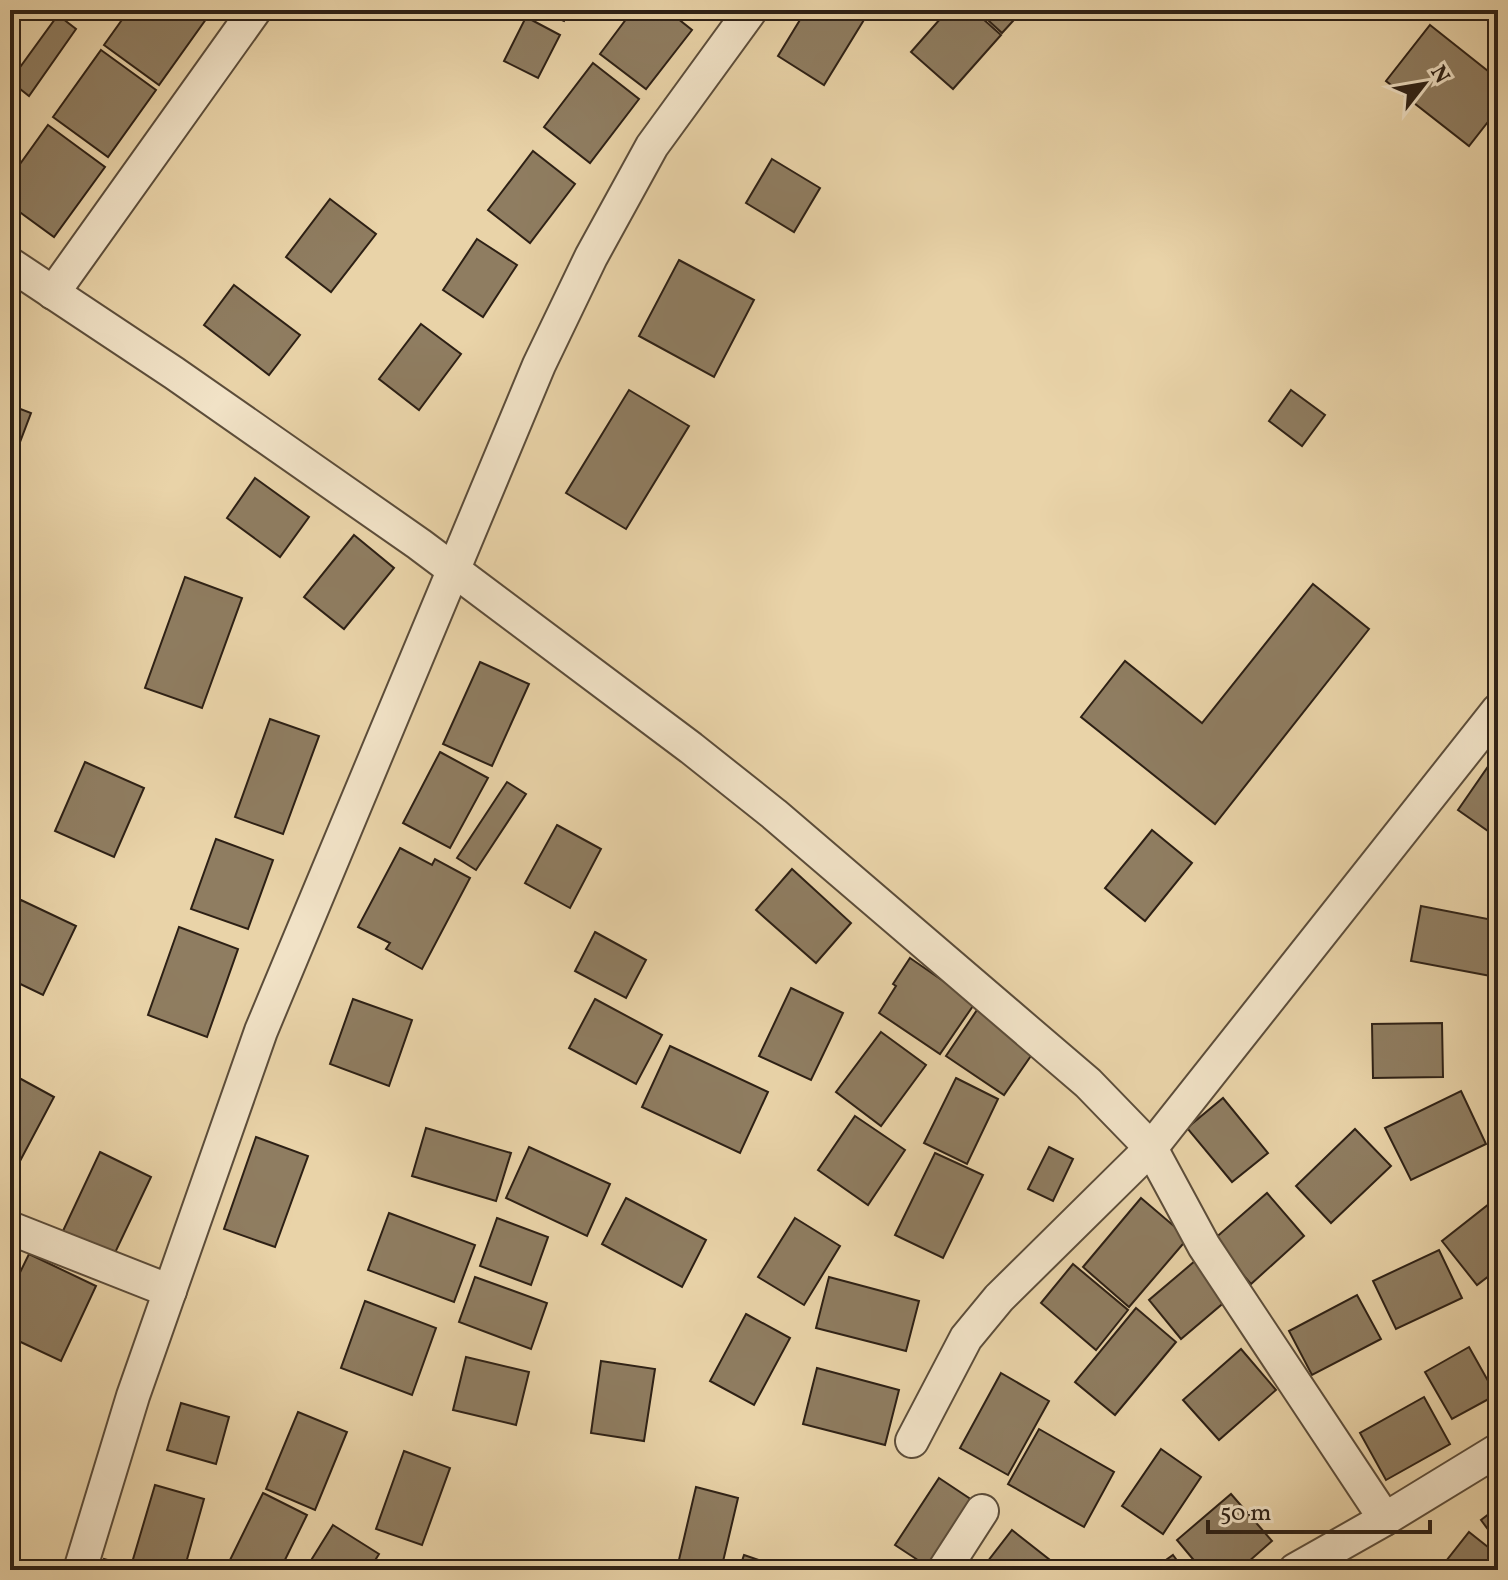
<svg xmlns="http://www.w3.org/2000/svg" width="1508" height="1580" viewBox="0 0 1508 1580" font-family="Vollkorn,serif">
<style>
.building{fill:#8f7d61;stroke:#2d2015;stroke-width:2}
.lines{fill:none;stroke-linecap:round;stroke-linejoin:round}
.minor-casing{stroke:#5c4d3a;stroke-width:36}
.minor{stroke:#f1e2c6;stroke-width:32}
</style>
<rect width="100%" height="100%" fill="#e9d3a8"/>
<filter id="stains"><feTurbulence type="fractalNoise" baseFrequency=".0025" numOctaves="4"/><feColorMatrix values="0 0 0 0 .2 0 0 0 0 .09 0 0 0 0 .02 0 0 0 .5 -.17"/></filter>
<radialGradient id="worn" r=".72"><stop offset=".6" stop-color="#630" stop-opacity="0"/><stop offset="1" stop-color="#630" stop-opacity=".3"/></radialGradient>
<g class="building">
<path d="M129 10H202L209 15 159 85 104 45Z"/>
<path d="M538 10H569L564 21Z"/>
<path d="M633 10H667L692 30 646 89 600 54Z"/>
<path d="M806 10H870L824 85 778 56Z"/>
<path d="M948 10H973L1001 35 953 89 911 52Z"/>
<path d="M977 10H1023L1002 33Z"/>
<path d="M58 15 76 29 29 96 10 81Z"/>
<path d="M526 17 560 35 538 78 504 61Z"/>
<path d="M1430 25 1498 79V109L1469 146 1386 81Z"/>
<path d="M101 50 156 90 108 157 53 117Z"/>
<path d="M593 63 639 99 590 163 544 127Z"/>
<path d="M48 125 105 167 54 237 10 205V178Z"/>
<path d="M533 151 575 184 530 243 488 210Z"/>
<path d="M772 159 820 188 794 232 746 203Z"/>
<path d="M330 199 376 234 331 292 286 257Z"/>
<path d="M477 239 517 265 483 317 443 290Z"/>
<path d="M679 260 754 300 714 377 639 336Z"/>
<path d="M234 285 300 335 269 375 204 325Z"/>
<path d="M421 324 461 354 419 410 379 379Z"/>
<path d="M629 390 689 426 626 529 566 493Z"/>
<path d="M1291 390 1325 415 1302 446 1269 421Z"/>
<path d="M10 405 31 413 17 450 10 447Z"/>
<path d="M255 478 309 517 280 557 227 518Z"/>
<path d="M354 535 394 568 344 629 304 597Z"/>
<path d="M185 577 242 598 202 708 145 688Z"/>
<path d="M1313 584 1369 629 1215 824 1081 717 1125 661 1202 723Z"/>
<path d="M480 662 529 684 492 766 443 744Z"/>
<path d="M270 719 319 736 283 834 235 817Z"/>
<path d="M440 752 488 778 450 848 403 823Z"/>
<path d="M1498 752V838L1458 810Z"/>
<path d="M85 762 144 788 114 857 55 831Z"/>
<path d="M507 782 526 794 476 870 457 858Z"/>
<path d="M557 825 601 849 570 908 525 883Z"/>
<path d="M1152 830 1192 863 1145 921 1105 888Z"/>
<path d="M216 839 273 860 248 929 191 909Z"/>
<path d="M400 848 432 865 435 859 470 878 422 969 386 949 390 943 358 927Z"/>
<path d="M792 869 851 923 816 963 756 910Z"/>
<path d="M21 900 76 926 43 995 10 979V924Z"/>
<path d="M1421 906 1498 921 1496 977 1411 961Z"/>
<path d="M179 927 238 949 207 1037 148 1015Z"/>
<path d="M595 932 646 960 626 998 575 971Z"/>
<path d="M910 958 975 1003 940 1054 879 1013 896 986 893 984Z"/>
<path d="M791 988 843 1013 811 1080 759 1056Z"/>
<path d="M353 999 412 1020 389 1086 330 1064Z"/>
<path d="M595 999 662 1035 636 1084 569 1048Z"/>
<path d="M977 1010 1035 1050 1004 1095 946 1056Z"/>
<path d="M1442 1023 1443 1077 1373 1078 1372 1024Z"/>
<path d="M881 1032 926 1065 881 1126 836 1092Z"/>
<path d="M670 1046 768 1092 740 1153 642 1107Z"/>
<path d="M1492 1053H1498V1107H1496Z"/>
<path d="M10 1073 54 1097 11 1178H10Z"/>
<path d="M956 1078 998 1099 967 1164 924 1143Z"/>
<path d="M1461 1091 1486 1144 1411 1180 1385 1128Z"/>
<path d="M1223 1098 1268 1153 1232 1182 1187 1128Z"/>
<path d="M855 1116 905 1150 868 1205 818 1170Z"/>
<path d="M426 1128 511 1153 496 1201 412 1176Z"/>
<path d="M1355 1129 1391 1166 1331 1223 1296 1186Z"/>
<path d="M256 1137 308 1156 275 1247 224 1229Z"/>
<path d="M529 1147 610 1184 587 1236 506 1198Z"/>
<path d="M1049 1147 1073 1159 1053 1201 1028 1189Z"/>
<path d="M100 1152 151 1177 113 1257 62 1233Z"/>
<path d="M935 1153 983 1175 943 1258 895 1235Z"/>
<path d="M1267 1193 1304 1236 1251 1284 1213 1240Z"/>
<path d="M626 1198 706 1240 682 1287 602 1244Z"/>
<path d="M1141 1198 1188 1238 1129 1307 1083 1267Z"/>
<path d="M1489 1204 1498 1216V1269L1477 1285 1442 1241Z"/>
<path d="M389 1213 475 1245 454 1302 368 1270Z"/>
<path d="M497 1218 548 1237 531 1285 480 1266Z"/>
<path d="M795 1218 840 1246 804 1305 758 1277Z"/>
<path d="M1439 1250 1462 1298 1396 1329 1373 1281Z"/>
<path d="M29 1254 96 1286 61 1361 10 1337V1293Z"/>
<path d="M1202 1255 1234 1294 1181 1339 1149 1300Z"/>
<path d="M1073 1264 1128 1310 1096 1350 1041 1303Z"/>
<path d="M475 1277 547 1303 531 1349 459 1322Z"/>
<path d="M829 1277 919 1301 906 1351 816 1328Z"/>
<path d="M1357 1295 1381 1339 1312 1375 1289 1331Z"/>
<path d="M365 1301 436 1328 412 1395 341 1368Z"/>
<path d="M1136 1308 1176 1342 1115 1415 1075 1382Z"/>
<path d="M746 1314 790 1338 754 1405 710 1381Z"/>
<path d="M1469 1347 1496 1395 1452 1419 1425 1372Z"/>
<path d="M1241 1349 1276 1390 1219 1440 1183 1400Z"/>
<path d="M466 1357 529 1372 516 1425 453 1410Z"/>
<path d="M601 1361 655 1369 644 1441 591 1433Z"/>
<path d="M817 1368 899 1390 885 1445 803 1424Z"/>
<path d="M1001 1373 1049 1401 1008 1475 960 1448Z"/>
<path d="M1424 1397 1450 1444 1386 1480 1360 1433Z"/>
<path d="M181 1403 229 1417 216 1464 167 1450Z"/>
<path d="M298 1412 347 1432 315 1510 266 1489Z"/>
<path d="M1039 1429 1114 1472 1084 1527 1008 1484Z"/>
<path d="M1161 1449 1201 1477 1163 1534 1122 1506Z"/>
<path d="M404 1451 450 1468 422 1545 376 1529Z"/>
<path d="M939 1478 981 1506 933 1570 895 1545Z"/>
<path d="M155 1485 204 1499 184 1570H146L131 1566Z"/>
<path d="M696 1487 738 1498 721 1570H702L678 1564Z"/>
<path d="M263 1493 307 1515 280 1570H245L229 1562Z"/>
<path d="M1231 1494 1272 1541 1239 1570H1202L1177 1540Z"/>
<path d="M1498 1507V1543L1481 1520Z"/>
<path d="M333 1525 379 1554 369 1570H305Z"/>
<path d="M1012 1530 1050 1560 1043 1570H981Z"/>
<path d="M1469 1532 1498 1555V1570H1439Z"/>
<path d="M744 1555 788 1570H739Z"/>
<path d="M1173 1555 1184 1570H1152Z"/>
<path d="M104 1559 125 1565 123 1570H101Z"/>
</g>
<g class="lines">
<defs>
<g id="minor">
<path d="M10 264 174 373 419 544 691 748 774 814 1088 1083 1151 1148 1204 1246 1385 1519"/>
<path d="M53 293 255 10"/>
<path d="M10 1228 170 1291"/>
<path d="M912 1441 966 1338 999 1298 1151 1148 1498 710"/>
<path d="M80 1570 133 1396 261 1031 539 365 591 257 652 146 751 10"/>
<path d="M944 1570 982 1511"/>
<path d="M1295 1570 1385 1519 1498 1450"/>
</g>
</defs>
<use href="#minor" class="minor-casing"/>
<use href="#minor" class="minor"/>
</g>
<rect width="1508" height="1580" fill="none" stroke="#e9d3a8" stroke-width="40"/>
<rect x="12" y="12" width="1484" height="1556" fill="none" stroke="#2d2015" stroke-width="4"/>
<rect x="20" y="20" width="1468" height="1540" fill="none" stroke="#2d2015" stroke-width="2"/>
<g transform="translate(1424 84) rotate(59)" stroke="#f1e2c6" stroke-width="6" paint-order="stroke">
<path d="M0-6L14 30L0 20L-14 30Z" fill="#2d2015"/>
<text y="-12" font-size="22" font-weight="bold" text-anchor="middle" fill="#2d2015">N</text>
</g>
<path d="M1208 1520v12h222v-12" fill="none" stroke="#2d2015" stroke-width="4"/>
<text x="1220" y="1520" font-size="24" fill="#2d2015" stroke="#f1e2c6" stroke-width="6" paint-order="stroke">50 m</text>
<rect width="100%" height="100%" filter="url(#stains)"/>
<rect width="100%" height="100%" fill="url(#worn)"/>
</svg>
